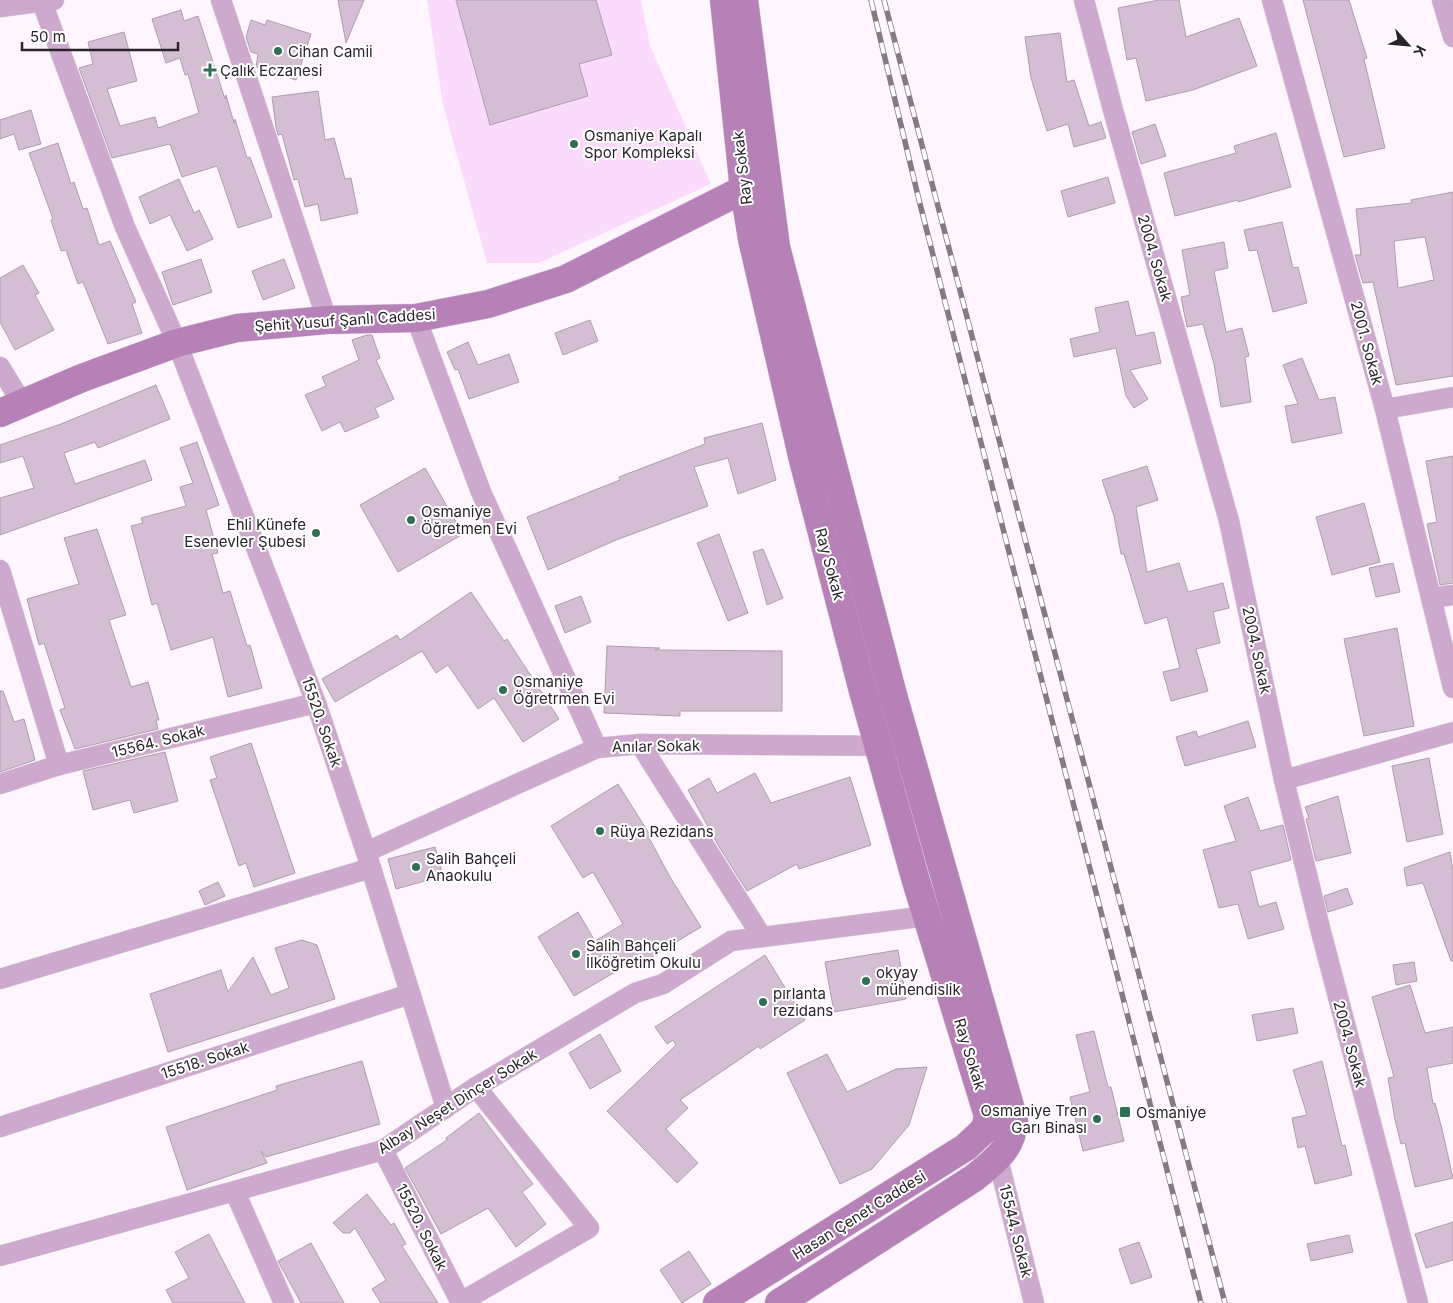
<svg xmlns="http://www.w3.org/2000/svg" width="1453" height="1303" viewBox="0 0 1453 1303" font-family="Inter,sans-serif">
<style>
.green{fill:#fadbfb}
.building{fill:#d3bed4;stroke:#b09cb1;fill-rule:evenodd}
.lines{fill:none;stroke-linecap:round;stroke-linejoin:round}
.street-casing{stroke:#d8cfd8;stroke-width:21}
.secondary-casing{stroke:#d8cfd8;stroke-width:29}
.street{stroke:#cca9cd;stroke-width:20}
.secondary{stroke:#b581b7;stroke-width:28}
.rail-casing{stroke:#837b84;stroke-width:5.5}
.rail{stroke:#fff;stroke-width:4;stroke-dasharray:11;stroke-linecap:butt}
.poi-dot{fill:#326d57;stroke:#fff;stroke-width:2}
.labels{text-anchor:middle;dominant-baseline:central;stroke-width:4;stroke-linejoin:round;paint-order:stroke}
.poi-label{font-size:15px;fill:#2b232c;stroke:#fff;text-anchor:start}
.street-label{font-size:15px;fill:#2b232c;stroke:#fff}
</style>
<rect width="100%" height="100%" fill="#fef5fe"/>
<path class="green" d="M427 0H641L650 46 711 184 539 263H487L443 105Z"/>
<g class="building">
<path d="M338 0H364L346 43Z"/>
<path d="M456 0H596L612 55 579 64 588 96 490 125Z"/>
<path d="M1159 0H1179L1186 37 1239 18 1257 66 1193 90 1146 101 1136 58 1127 60 1118 8Z"/>
<path d="M1303 0H1349L1367 58 1364 59 1385 148 1344 157Z"/>
<path d="M181 10 184 21 198 16 225 99 226 95 234 123 235 119 247 158 250 157 272 217 238 228 217 166 182 177 170 144 112 158 79 68 93 64 88 42 124 32 137 81 107 89 120 126 155 117 158 128 199 113 188 74 185 75 180 58 166 63 152 19Z"/>
<path d="M251 20 265 25 267 20 311 34 296 80 256 67 258 54 251 52 246 37Z"/>
<path d="M1060 33 1067 82 1074 80 1089 126 1101 122 1106 138 1074 147 1068 124 1047 131 1031 78 1025 37Z"/>
<path d="M318 91 325 140 334 138 345 179 351 178 358 213 321 221 318 204 305 207 298 179 294 180 282 134 278 135 276 127 272 97Z"/>
<path d="M31 110 41 144 19 150 14 134 0 139V120Z"/>
<path d="M1155 124 1166 156 1141 164 1132 132Z"/>
<path d="M1276 133 1291 187 1238 202V200L1175 216 1164 173 1236 153 1234 146Z"/>
<path d="M58 143 71 184 74 182 83 209 87 208 99 245 110 241 136 302 132 304 142 333 108 344 83 282 78 284 66 250 61 251 51 220 53 219 29 153Z"/>
<path d="M1108 177 1115 203 1068 217 1061 191Z"/>
<path d="M179 179 194 213 199 210 213 239 187 251 170 215 150 224 139 197Z"/>
<path d="M1453 192V376L1396 385 1373 282 1363 283 1355 255H1361L1356 209 1412 203 1411 200ZM1425 237 1434 280 1398 288 1394 241Z"/>
<path d="M1282 222 1293 268 1298 267 1307 303 1273 312 1257 250 1249 251 1244 230Z"/>
<path d="M1224 242 1228 268 1214 271 1226 332 1242 328 1249 356 1245 357 1251 402 1221 407 1214 364 1203 324 1187 327 1181 297 1190 295 1182 250Z"/>
<path d="M201 259 212 292 173 305 162 272Z"/>
<path d="M284 259 295 288 263 300 252 271Z"/>
<path d="M23 265 39 293 35 295 54 330 15 350 0 322V278Z"/>
<path d="M1128 301 1136 336 1154 332 1161 363 1130 370 1148 399 1134 408 1126 396 1116 348 1074 357 1070 339 1100 332 1095 308Z"/>
<path d="M590 320 598 341 563 355 555 333Z"/>
<path d="M367 335H372L380 358 376 360 394 399 375 408 379 417 345 432 340 422 322 431 305 395 326 386 322 377 359 360 352 340Z"/>
<path d="M468 342 478 365 509 354 519 382 469 399 458 369 455 370 447 352Z"/>
<path d="M1302 358 1319 400 1335 397 1342 433 1292 443 1285 406 1298 404 1283 365Z"/>
<path d="M156 385 170 419 98 448 95 442 64 453 75 484 145 460 152 480 0 535V498L34 488 23 456 0 463V445L61 424Z"/>
<path d="M762 423 776 480 738 494 728 458 694 467 708 506 616 540 548 570 527 517 620 480 619 477 705 444 704 438Z"/>
<path d="M197 442 219 505 206 510 218 553 212 554 223 593 230 591 247 646 250 645 262 688 228 697 213 637 171 650 157 603 152 605 131 526 143 523 141 518 186 506 180 487 193 483 180 448Z"/>
<path d="M1453 456V583L1440 585 1427 524 1437 522 1426 461Z"/>
<path d="M1147 466 1158 500 1136 507 1147 572 1179 563 1188 592 1223 583 1229 608 1213 612 1220 643 1196 649 1208 691 1171 701 1163 672 1180 668 1167 617 1145 624 1124 554H1121L1114 516 1102 480Z"/>
<path d="M425 468 463 534 398 572 360 505Z"/>
<path d="M1364 503 1380 562 1332 575 1316 517Z"/>
<path d="M97 529 126 615 109 620 131 687 148 682 159 720H156L158 729 75 749 60 710 65 708 44 643 39 645 27 599 79 584 64 538Z"/>
<path d="M719 534 748 613 728 621 697 543Z"/>
<path d="M763 549 783 598 767 605 753 552Z"/>
<path d="M1393 563 1400 592 1376 597 1369 568Z"/>
<path d="M471 592 504 641 507 639 559 719 523 742 494 698 478 709 448 665 436 673 422 651 335 702 322 679 397 635 400 640Z"/>
<path d="M581 596 591 622 565 633 555 606Z"/>
<path d="M1397 628 1414 726 1364 736 1344 639Z"/>
<path d="M607 646 660 648 655 650 782 651V711H680V716L604 713Z"/>
<path d="M0 691H3L14 722 24 719 35 760 0 772Z"/>
<path d="M1248 721 1256 747 1185 766 1176 737 1196 731 1198 737Z"/>
<path d="M251 743 295 873 254 887 246 863 239 866 210 780 217 778 210 757Z"/>
<path d="M165 752 178 801 134 813 130 800 93 810 83 771Z"/>
<path d="M1429 758 1443 834 1407 842 1392 766Z"/>
<path d="M755 773 771 803 850 777 871 845 799 869 797 864 747 891 718 845 688 790 709 778 717 793Z"/>
<path d="M618 784 650 835 648 836 670 877 701 927 637 966 634 961 574 996 538 937 578 912 595 941 623 924 593 872 583 878 551 826Z"/>
<path d="M1338 796 1351 853 1316 861 1306 819 1309 818 1305 807Z"/>
<path d="M1248 797 1260 831 1283 825 1291 860 1250 871 1259 907 1276 902 1284 929 1248 939 1238 904 1219 908 1203 850 1236 841 1224 806Z"/>
<path d="M435 847 443 876 396 889 388 859Z"/>
<path d="M1450 852 1453 870V961H1451L1423 883 1407 886 1404 868Z"/>
<path d="M218 882 225 896 205 905 199 891Z"/>
<path d="M1347 888 1353 904 1328 912 1324 896Z"/>
<path d="M302 940 317 945 335 999 168 1052 150 994 221 970 228 992 253 957 271 995 289 988 275 948Z"/>
<path d="M898 950 906 999 834 1012 825 962Z"/>
<path d="M765 955 805 1020 760 1049 759 1046 680 1100 688 1108 666 1129 698 1163 677 1183 607 1111 676 1045 673 1040 667 1044 655 1027Z"/>
<path d="M1414 962 1417 981 1396 985 1393 965Z"/>
<path d="M1410 985 1425 1033 1453 1027V1063L1427 1068 1433 1104 1435 1103 1442 1129 1453 1178 1415 1187 1405 1143 1401 1144 1395 1120 1388 1078 1394 1077 1372 997Z"/>
<path d="M1293 1008 1298 1033 1257 1041 1252 1015Z"/>
<path d="M1094 1031 1108 1087H1111L1124 1141 1083 1151 1070 1097 1090 1092 1076 1035Z"/>
<path d="M600 1034 621 1071 590 1089 569 1053Z"/>
<path d="M827 1054 847 1092 896 1069 927 1067 909 1125 872 1169 840 1184 787 1073Z"/>
<path d="M362 1061 380 1124 266 1157 261 1151 267 1163 187 1190 166 1127 277 1090 276 1086Z"/>
<path d="M1322 1061 1342 1146 1345 1145 1352 1175 1315 1184 1305 1146 1298 1148 1292 1118 1307 1115 1293 1070Z"/>
<path d="M479 1113 533 1184 522 1192 546 1224 516 1247 488 1208 441 1234 405 1168 447 1140 446 1138Z"/>
<path d="M367 1194 391 1225 394 1223 406 1244 402 1246 438 1303H381L372 1289 386 1280 355 1228 350 1233H343L333 1223Z"/>
<path d="M1453 1222V1260L1426 1268 1415 1234Z"/>
<path d="M209 1234 245 1303H173L166 1290 189 1278 175 1252Z"/>
<path d="M1349 1235 1353 1252 1311 1261 1307 1244Z"/>
<path d="M1139 1242 1152 1277 1131 1284 1119 1249Z"/>
<path d="M311 1243 344 1303H301L278 1261Z"/>
<path d="M689 1251 711 1284 682 1303 660 1270Z"/>
</g>
<g class="lines">
<defs>
<g id="street">
<path d="M221 0 327 320"/>
<path d="M1084 0 1113 110 1229 521 1284 780 1320 928 1418 1303"/>
<path d="M1272 0 1385 409 1453 688"/>
<path d="M1442 0 1453 37"/>
<path d="M42 2 125 227 177 343 316 703 366 852 446 1108"/>
<path d="M0 7 54 0"/>
<path d="M416 318 481 492 597 748"/>
<path d="M0 367 22 403"/>
<path d="M1385 409 1453 397"/>
<path d="M0 570 59 765"/>
<path d="M1432 598 1453 595"/>
<path d="M640 744 762 937"/>
<path d="M1284 780 1453 732"/>
<path d="M0 784 59 765 316 703"/>
<path d="M366 852 597 748 640 744 908 746"/>
<path d="M0 979 371 868"/>
<path d="M0 1127 410 994"/>
<path d="M383 1150 461 1303"/>
<path d="M998 1159 1034 1303"/>
<path d="M235 1192 284 1303"/>
<path d="M0 1256 383 1150 476 1087 635 993 663 984 731 941 927 916"/>
<path d="M461 1302 589 1228 476 1087"/>
</g>
<g id="secondary">
<path d="M744 0 776 247 893 695 1014 1120C1013 1148 995 1161 974 1178L779 1303"/>
<path d="M0 413 82 378 177 343 237 328 327 320 416 318 488 304 566 279 758 182"/>
<path d="M717 1303 966 1147 985 1129 988 1116 916 881 863 691 803 460 752 239 744 190 724 0"/>
</g>
</defs>
<use href="#street" class="street-casing"/>
<use href="#secondary" class="secondary-casing"/>
<use href="#street" class="street"/>
<use href="#secondary" class="secondary"/>
<defs>
<g id="rail">
<path d="M871 0 919 200 1201 1303"/>
<path d="M884 0 1225 1303"/>
</g>
</defs>
<use href="#rail" class="rail-casing"/>
<use href="#rail" class="rail"/>
</g>
<g class="poi-dot">
<circle cx="278" cy="51" r="5"/>
<path d="M207.5 62.5h5v5h5v5h-5v5h-5v-5h-5v-5h5z"/>
<circle cx="574" cy="144" r="5"/>
<circle cx="411" cy="520" r="5"/>
<circle cx="316" cy="533" r="5"/>
<circle cx="503" cy="690" r="5"/>
<circle cx="600" cy="831" r="5"/>
<circle cx="416" cy="867" r="5"/>
<circle cx="576" cy="954" r="5"/>
<circle cx="866" cy="981" r="5"/>
<circle cx="763" cy="1002" r="5"/>
<rect x="1119" y="1106" width="12" height="12" rx="2.5"/>
<circle cx="1097" cy="1119" r="5"/>
</g>
<g class="labels">
<g class="poi-label">
<text x="288" y="51">Cihan Camii</text>
<text x="220" y="70">Çalık Eczanesi</text>
<text x="584" y="135">Osmaniye Kapalı<tspan x="584" dy="17">Spor Kompleksi</tspan></text>
<text x="421" y="511">Osmaniye<tspan x="421" dy="17">Öğretmen Evi</tspan></text>
<text x="306" y="524" text-anchor="end">Ehli Künefe<tspan x="306" dy="17">Esenevler Şubesi</tspan></text>
<text x="513" y="681">Osmaniye<tspan x="513" dy="17">Öğretrmen Evi</tspan></text>
<text x="610" y="831">Rüya Rezidans</text>
<text x="426" y="858">Salih Bahçeli<tspan x="426" dy="17">Anaokulu</tspan></text>
<text x="586" y="945">Salih Bahçeli<tspan x="586" dy="17">İlköğretim Okulu</tspan></text>
<text x="876" y="972">okyay<tspan x="876" dy="17">mühendislik</tspan></text>
<text x="773" y="993">pırlanta<tspan x="773" dy="17">rezidans</tspan></text>
<text x="1087" y="1110" text-anchor="end">Osmaniye Tren<tspan x="1087" dy="17">Garı Binası</tspan></text>
<text x="1136" y="1112">Osmaniye</text>
</g>
<g class="street-label">
<text transform="translate(742 168) rotate(-97)">Ray Sokak</text>
<text transform="translate(1155 258) rotate(74)">2004. Sokak</text>
<text transform="translate(345 320) rotate(-4)">Şehit Yusuf Şanlı Caddesi</text>
<text transform="translate(1367 343) rotate(75)">2001. Sokak</text>
<text transform="translate(830 564) rotate(75)">Ray Sokak</text>
<text transform="translate(1257 650) rotate(78)">2004. Sokak</text>
<text transform="translate(322 722) rotate(71)">15520. Sokak</text>
<text transform="translate(158 741) rotate(-14)">15564. Sokak</text>
<text transform="translate(656 746) rotate(-1)">Anılar Sokak</text>
<text transform="translate(1350 1044) rotate(75)">2004. Sokak</text>
<text transform="translate(970 1054) rotate(73)">Ray Sokak</text>
<text transform="translate(205 1060) rotate(-18)">15518. Sokak</text>
<text transform="translate(457 1101) rotate(-32)">Albay Neşet Dinçer Sokak</text>
<text transform="translate(859 1215) rotate(-32)">Hasan Çenet Caddesi</text>
<text transform="translate(422 1227) rotate(63)">15520. Sokak</text>
<text transform="translate(1016 1231) rotate(76)">15544. Sokak</text>
</g>
</g>
<g transform="translate(1408 45) rotate(117)" stroke="#ffffff" stroke-width="4" paint-order="stroke">
<path d="M0-4L9 19L0 12L-9 19Z" fill="#2b232c"/>
<text y="-8" font-size="14" font-weight="bold" text-anchor="middle" fill="#2b232c">K</text>
</g>
<path d="M22 42v8h156v-8" fill="none" stroke="#2b232c" stroke-width="2.5"/>
<text x="30" y="42" font-size="15" fill="#2b232c" stroke="#ffffff" stroke-width="4" paint-order="stroke">50 m</text>
</svg>
